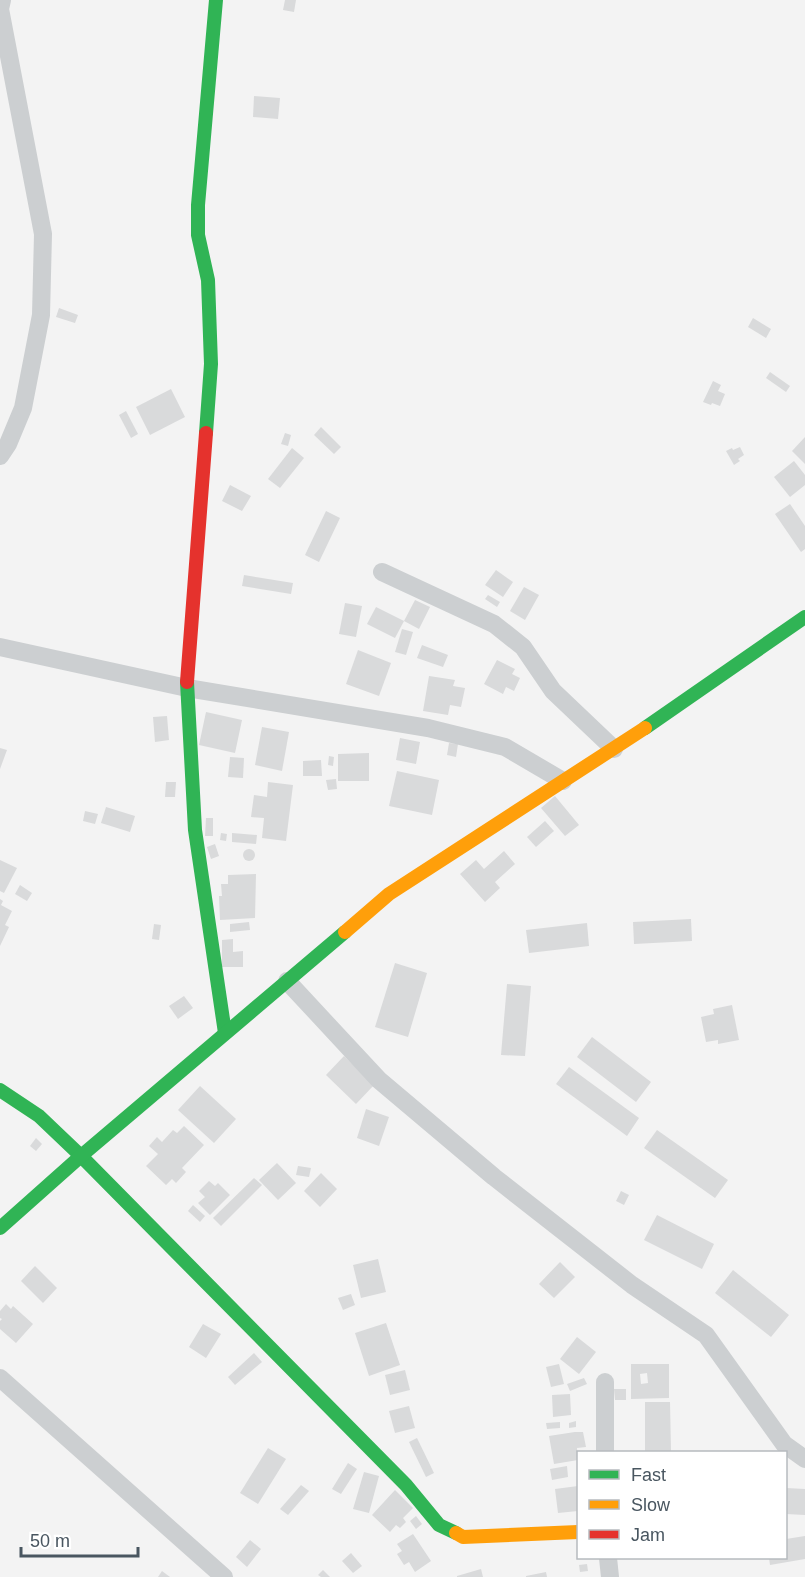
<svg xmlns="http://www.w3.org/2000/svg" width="805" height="1577" viewBox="0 0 805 1577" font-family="Helvetica,sans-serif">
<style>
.building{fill:#d9dadb;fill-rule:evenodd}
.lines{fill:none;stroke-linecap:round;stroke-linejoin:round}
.street{stroke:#cccfd1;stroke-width:18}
.fast{stroke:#30b455;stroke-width:14}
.slow{stroke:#ff9f0a;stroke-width:14}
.jam{stroke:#e5322d;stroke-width:14}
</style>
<rect width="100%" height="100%" fill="#f3f3f3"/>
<g class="building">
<path d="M285 0H296L294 12 283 10Z"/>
<path d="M254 96 280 98 278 119 253 117Z"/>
<path d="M59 308 78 315 75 323 56 317Z"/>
<path d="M753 318 771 329 766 338 748 327Z"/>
<path d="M770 372 790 386 786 392 766 378Z"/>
<path d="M713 381 721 385 718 391 725 394 720 406 712 403 711 405 703 402Z"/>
<path d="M171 389 185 417 150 435 136 407Z"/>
<path d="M126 411 138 434 131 438 119 415Z"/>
<path d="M321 427 341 447 334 454 314 435Z"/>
<path d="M285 433 291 435 288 446 281 444Z"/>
<path d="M805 437V464L792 451Z"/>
<path d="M740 447 744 455 738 459 740 461 734 465 726 451 732 448 733 450Z"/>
<path d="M292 448 304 458 280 488 268 479Z"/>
<path d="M794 461 805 475V485L790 497 774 477Z"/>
<path d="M230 485 251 496 242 511 222 501Z"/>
<path d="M790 504 805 526V549L801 552 775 514Z"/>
<path d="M326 511 340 518 319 562 305 555Z"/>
<path d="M496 570 513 582 503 597 485 585Z"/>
<path d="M244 575 293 583 291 594 242 586Z"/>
<path d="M524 587 539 595 525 620 510 611Z"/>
<path d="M488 595 500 602 497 607 485 599Z"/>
<path d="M415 600 430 607 419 629 404 621Z"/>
<path d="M345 603 362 606 356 637 339 634Z"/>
<path d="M376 607 404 621 395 638 367 624Z"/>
<path d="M402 629 413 632 406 655 395 652Z"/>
<path d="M422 645 448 655 443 667 417 658Z"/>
<path d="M358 650 391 663 379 696 346 684Z"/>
<path d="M497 660 515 669 512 674 520 678 514 691 506 687 503 694 484 684Z"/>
<path d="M429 676 455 680 453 686 465 688 461 707 450 705 448 715 423 711Z"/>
<path d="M206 712 242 720 235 753 199 745Z"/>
<path d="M167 716 169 740 155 742 153 717Z"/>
<path d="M262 727 289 732 282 771 255 765Z"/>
<path d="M400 738 420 742 416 764 396 760Z"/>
<path d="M449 743 458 744 456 757 447 755Z"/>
<path d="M0 748 7 750 0 769Z"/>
<path d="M369 753V781H338V754Z"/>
<path d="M329 756 334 757 333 766 328 765Z"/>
<path d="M230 757 244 758 243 778 228 777Z"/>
<path d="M321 760 322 776H303V761Z"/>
<path d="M397 771 439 780 432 815 389 806Z"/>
<path d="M336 779 337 789 328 790 326 780Z"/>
<path d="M166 782H176L175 797H165Z"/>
<path d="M268 782 293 785 286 841 262 838 264 818 251 817 254 795 267 797Z"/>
<path d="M555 796 579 825 565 836 541 808Z"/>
<path d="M106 807 135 816 130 832 101 823Z"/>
<path d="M85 811 98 814 95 824 83 821Z"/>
<path d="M206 818H213V836H205Z"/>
<path d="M545 821 554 831 536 847 527 837Z"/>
<path d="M221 833 227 834 226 841 220 840Z"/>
<path d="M232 833 257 835 256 844 232 842Z"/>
<path d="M215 844 219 856 211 859 207 847Z"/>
<circle cx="249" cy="855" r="6"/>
<path d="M504 851 515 864 495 882 500 888 485 902 460 874 476 860 484 869Z"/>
<path d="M0 860 17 868 4 893 0 891Z"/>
<path d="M256 874 255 918 220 920 219 896H222L221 884H228V875Z"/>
<path d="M20 885 32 893 27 901 15 894Z"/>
<path d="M0 899 3 901 1 905 12 911 5 925 9 927 0 946Z"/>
<path d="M691 919 692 941 634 944 633 922Z"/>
<path d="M249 922 250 930 230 932V924Z"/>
<path d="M587 923 589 946 529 953 526 930Z"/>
<path d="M154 924 161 925 159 940 152 939Z"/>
<path d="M233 939V952L243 951V967H222V940Z"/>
<path d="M395 963 427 973 408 1037 375 1027Z"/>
<path d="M507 984 531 986 525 1056 501 1055Z"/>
<path d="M184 996 193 1008 178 1019 169 1006Z"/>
<path d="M732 1005 739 1040 718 1044V1040L706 1042 701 1017 714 1014 713 1009Z"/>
<path d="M592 1037 651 1082 636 1102 577 1057Z"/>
<path d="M344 1056 374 1085 356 1104 326 1075Z"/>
<path d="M569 1067 639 1118 627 1136 556 1084Z"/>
<path d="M200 1086 236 1119 214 1143 178 1110Z"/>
<path d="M366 1109 389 1117 379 1146 357 1138Z"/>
<path d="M184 1126 204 1145 182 1168 186 1172 176 1183 172 1179 166 1185 146 1166 158 1154 149 1146 157 1137 162 1142 173 1130 177 1133Z"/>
<path d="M657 1130 728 1180 715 1198 644 1148Z"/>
<path d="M36 1138 42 1144 36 1151 30 1146Z"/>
<path d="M277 1163 296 1183 278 1200 259 1180Z"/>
<path d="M298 1166 311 1168 309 1177 296 1175Z"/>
<path d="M321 1173 337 1189 320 1207 304 1191Z"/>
<path d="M254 1178 262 1185 221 1226 213 1218Z"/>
<path d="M209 1181 215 1186 218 1183 230 1195 210 1215 198 1203 205 1197 199 1191Z"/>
<path d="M621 1191 629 1195 624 1205 616 1201Z"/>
<path d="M193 1205 205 1216 200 1222 188 1211Z"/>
<path d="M657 1215 714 1244 702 1269 644 1240Z"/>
<path d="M378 1259 386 1292 361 1298 353 1265Z"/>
<path d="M560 1262 575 1277 554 1298 539 1284Z"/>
<path d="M35 1266 57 1288 43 1303 21 1281Z"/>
<path d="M733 1270 789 1315 771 1337 715 1293Z"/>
<path d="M351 1294 355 1305 343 1310 338 1298Z"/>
<path d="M6 1304 11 1309 13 1306 33 1324 16 1343 0 1329V1321L2 1319 0 1318V1311Z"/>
<path d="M386 1323 400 1365 369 1376 355 1333Z"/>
<path d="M203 1324 221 1334 206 1358 189 1347Z"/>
<path d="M577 1337 596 1352 579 1374 560 1359Z"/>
<path d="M254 1353 262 1362 235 1385 228 1377Z"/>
<path d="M559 1364 564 1384 551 1387 546 1367Z"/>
<path d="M631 1364H669V1398L631 1399ZM647 1373 648 1383 641 1384 640 1374Z"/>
<path d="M405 1370 410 1390 390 1395 385 1375Z"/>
<path d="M584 1378 587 1384 570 1391 567 1384Z"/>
<path d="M614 1389H626V1400H615Z"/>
<path d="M570 1394 571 1415 553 1417 552 1395Z"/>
<path d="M645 1402H670L671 1451H645Z"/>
<path d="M409 1406 415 1428 395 1433 389 1411Z"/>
<path d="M576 1421V1427L569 1428V1423Z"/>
<path d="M560 1422V1428L547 1429 546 1423Z"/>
<path d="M575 1432H583L586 1447 577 1448 578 1460 554 1464 549 1436Z"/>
<path d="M417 1438 434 1473 426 1477 409 1442Z"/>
<path d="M268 1448 286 1459 258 1504 240 1493Z"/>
<path d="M348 1463 357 1469 341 1494 332 1489Z"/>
<path d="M567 1466 568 1477 552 1480 550 1469Z"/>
<path d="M364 1472 379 1476 369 1513 353 1509Z"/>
<path d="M301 1485 309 1491 288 1515 280 1509Z"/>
<path d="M578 1486V1511L558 1513 555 1489Z"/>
<path d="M786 1488 805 1489V1515L786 1514Z"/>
<path d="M395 1490 413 1508 403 1518 406 1522 400 1528 396 1525 390 1532 372 1515Z"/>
<path d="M416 1516 422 1524 416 1529 410 1521Z"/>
<path d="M413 1534 431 1561 415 1572 409 1562 404 1565 397 1554 402 1551 397 1544Z"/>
<path d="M805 1536V1559L770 1565 769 1558H786V1539Z"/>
<path d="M250 1540 261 1549 247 1567 236 1557Z"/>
<path d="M351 1553 362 1566 353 1573 342 1561Z"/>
<path d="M587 1564 588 1571 580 1572 579 1565Z"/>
<path d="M481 1569 483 1577H457V1576Z"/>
<path d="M323 1570 330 1577H321L318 1575Z"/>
<path d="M162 1571 170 1577H158Z"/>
<path d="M546 1572 547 1577H526V1576Z"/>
</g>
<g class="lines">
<g class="street">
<path d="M0 456 8 444 23 408 41 315 43 234 0 9 2 0"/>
<path d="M382 572 494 624 523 647 553 691 614 749"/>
<path d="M0 647 187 688 428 728 505 747 563 781"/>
<path d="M287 981 379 1080 494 1177 632 1285 706 1335 784 1444 805 1459"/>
<path d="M0 1378 224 1577"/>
<path d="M605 1382V1452"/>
<path d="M608 1558 610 1577"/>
</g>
<g class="fast">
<path d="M206 433 211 364 208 280 198 235V205L216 0"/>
<path d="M187 682 195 830 225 1033"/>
<path d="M645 728 805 617"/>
<path d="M0 1090 39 1116 81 1156 406 1485 439 1525 456 1533"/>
<path d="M0 1228 81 1156 345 932"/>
</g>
<g class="slow">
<path d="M345 932 389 894 645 728"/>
<path d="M456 1533 463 1537 578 1532"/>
</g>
<path class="jam" d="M187 682 206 433"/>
</g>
<rect x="577" y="1451" width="210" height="108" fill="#ffffff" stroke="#b6bbbf" stroke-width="1.5"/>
<rect x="589" y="1470" width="30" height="9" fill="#30b455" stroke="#b6bbbf" stroke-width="1.5"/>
<text x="631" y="1481" font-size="18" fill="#495660">Fast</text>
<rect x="589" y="1500" width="30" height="9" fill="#ff9f0a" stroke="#b6bbbf" stroke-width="1.5"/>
<text x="631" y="1511" font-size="18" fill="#495660">Slow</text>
<rect x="589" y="1530" width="30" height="9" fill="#e5322d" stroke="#b6bbbf" stroke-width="1.5"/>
<text x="631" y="1541" font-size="18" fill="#495660">Jam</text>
<path d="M21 1547v9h117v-9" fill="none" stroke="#495660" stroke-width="3"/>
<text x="30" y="1547" font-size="18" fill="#495660" stroke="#ffffff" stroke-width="4.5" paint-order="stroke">50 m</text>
</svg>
